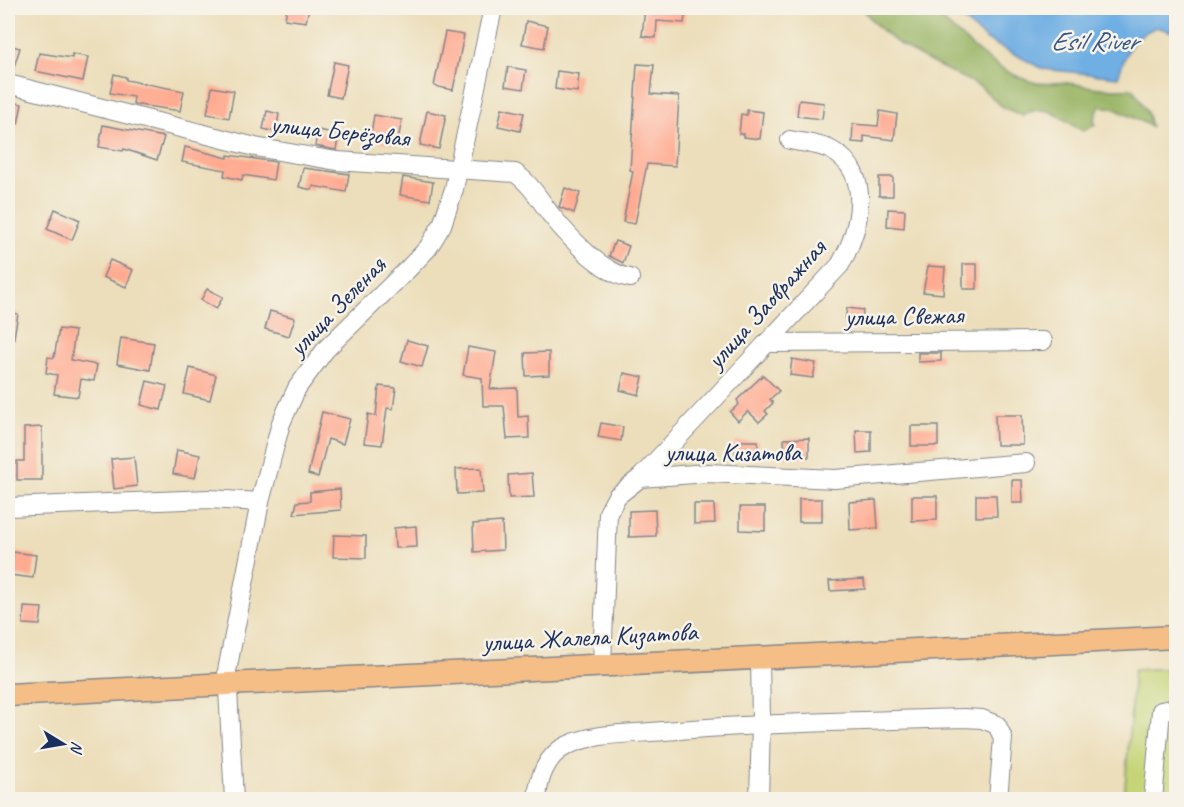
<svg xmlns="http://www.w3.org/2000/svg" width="1184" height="807" viewBox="0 0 1184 807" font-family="Caveat,sans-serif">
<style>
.green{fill:#c4d476;stroke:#70826a;stroke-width:1.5}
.forest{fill:#9bb667;stroke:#5b7262;stroke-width:1.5}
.water{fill:#6fafe3;stroke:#456fa0;stroke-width:1.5}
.building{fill:#ffaa91}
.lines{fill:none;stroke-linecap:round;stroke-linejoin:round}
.minor-casing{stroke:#84868c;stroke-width:20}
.major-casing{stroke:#84868c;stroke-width:25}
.minor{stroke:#fff;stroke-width:18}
.major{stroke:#f6be87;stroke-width:22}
.labels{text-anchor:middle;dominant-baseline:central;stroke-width:5;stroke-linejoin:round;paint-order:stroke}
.street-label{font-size:26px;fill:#1b2f5e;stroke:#f7f3e8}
.water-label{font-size:27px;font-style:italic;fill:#345586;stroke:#f7f3e8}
</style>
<rect width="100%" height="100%" fill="#f7f3e8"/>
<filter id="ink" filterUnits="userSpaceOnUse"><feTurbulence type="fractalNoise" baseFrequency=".0167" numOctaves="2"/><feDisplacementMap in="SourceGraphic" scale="12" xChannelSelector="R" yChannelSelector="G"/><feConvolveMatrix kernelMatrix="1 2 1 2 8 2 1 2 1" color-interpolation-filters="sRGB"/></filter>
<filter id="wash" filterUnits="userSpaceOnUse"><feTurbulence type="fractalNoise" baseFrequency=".008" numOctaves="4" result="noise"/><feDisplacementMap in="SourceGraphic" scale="24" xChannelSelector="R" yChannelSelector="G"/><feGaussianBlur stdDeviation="1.35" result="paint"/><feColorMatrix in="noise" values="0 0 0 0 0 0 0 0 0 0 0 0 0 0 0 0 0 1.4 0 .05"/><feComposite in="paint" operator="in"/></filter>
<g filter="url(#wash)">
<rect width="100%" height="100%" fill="#ecdeba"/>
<path class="green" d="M1176 668V799L1124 800 1134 670Z"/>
<path class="forest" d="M863 8H929C961 36 994 73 1037 83 1048 85 1059 81 1069 83 1093 87 1109 91 1133 88L1147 112 1151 126 1113 108 1100 106 1094 119 1095 125 1083 131C1060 119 1048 101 1023 115 996 108 998 100 979 86 939 65 887 47 863 8Z"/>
<path class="water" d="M949 8H1176V33L1156 27C1129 39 1127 50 1118 77L1043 69 987 40Z"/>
<g id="blocks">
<g class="building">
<path d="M287 8H309L306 22 285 19Z"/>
<path d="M645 8H686L684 23 657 21 656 38 642 36Z"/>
<path d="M526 21 548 26 544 48 522 44Z"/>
<path d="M445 32 464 35 453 90 434 86Z"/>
<path d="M8 45 20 48 12 73H8Z"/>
<path d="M39 53 72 58V54L88 57 83 81 35 71Z"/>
<path d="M334 62 348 65 341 98 327 95Z"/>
<path d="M637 64 654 65 651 94 679 96 675 166 647 164 635 224 623 222 633 171 630 170Z"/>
<path d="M508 67 526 70 523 89 505 86Z"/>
<path d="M557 71 579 74 577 92 555 89Z"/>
<path d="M114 74 126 77V80L184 91 180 111 133 104 134 97 110 93Z"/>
<path d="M212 87 234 91 229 118 207 114Z"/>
<path d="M799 100 824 103 822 119 797 116Z"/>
<path d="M8 101 22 104 18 124 8 122Z"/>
<path d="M502 108 524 113 520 131 498 126Z"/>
<path d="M747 110 763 112 760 139 744 137V134H739L741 114 747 115Z"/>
<path d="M267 111 279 114 276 132 263 129Z"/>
<path d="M427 111 446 115 439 149 420 145Z"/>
<path d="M880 111 897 114 894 140 864 136V143L852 142 853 124 878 126Z"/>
<path d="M374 115 402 120 397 145 370 140Z"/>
<path d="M103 125 164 137 157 160 124 149 123 151 99 147Z"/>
<path d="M318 130 339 134 336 150 315 146Z"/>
<path d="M185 147 228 158V155L276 162 273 180 243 175 242 180 224 176 225 170 182 162Z"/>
<path d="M303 168 349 174 346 192 313 186 312 190 299 187Z"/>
<path d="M403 177 433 182 430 200 400 195Z"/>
<rect x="879" y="177" width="14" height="19"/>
<path d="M565 188 580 193 574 213 559 207Z"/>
<path d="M55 209 80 220 72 240 47 229Z"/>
<path d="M888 209 905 210 904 228 887 226Z"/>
<path d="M615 241 629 246 623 263 609 256Z"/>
<path d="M110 260 133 270 126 287 103 277Z"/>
<rect x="963" y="264" width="14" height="25"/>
<path d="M928 266 945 267 943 294 923 292Z"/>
<path d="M207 289 223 297 216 309 201 300Z"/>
<path d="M847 308 863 310 862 323 845 321Z"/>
<path d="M270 311 295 318 289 336 265 329Z"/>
<path d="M8 312 18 314 13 343H8Z"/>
<path d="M59 329 75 331 71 360 97 365 94 381 81 379 78 397 54 394 57 375 46 373 48 357 54 358Z"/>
<path d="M121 338 154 343 150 370 117 364Z"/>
<path d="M407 340 428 346 422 367 401 361Z"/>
<path d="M468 347 496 352 490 389 517 388 518 417 528 416 529 438 507 439 504 406H483L482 378 463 375Z"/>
<path d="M549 352V375L526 376 525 353Z"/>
<path d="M918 353H941V361L918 362Z"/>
<path d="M792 359 816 363 813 378 790 375Z"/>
<path d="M190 368 216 375 210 400 184 394Z"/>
<path d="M624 373 643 377 639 395 620 390Z"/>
<path d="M763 375 779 391 770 399 773 403 765 411 768 414 759 422 748 411 738 421 730 412 739 404 737 400Z"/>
<path d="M147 381 167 386 161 410 141 405Z"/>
<path d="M379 386 396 388 393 409 387 408 382 445 364 443 368 414 376 416Z"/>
<path d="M322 412 350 419 343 444 328 439 318 477 308 474Z"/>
<path d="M995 415H1022L1023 445H996Z"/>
<path d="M601 423 623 427 621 441 598 437Z"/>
<rect x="911" y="426" width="27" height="20"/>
<path d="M42 427V480H17V461H24V428Z"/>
<path d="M856 430H871V452L857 453Z"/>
<path d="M809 438V457H785L784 439Z"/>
<rect x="735" y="441" width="23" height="16"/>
<path d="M177 450 200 455 195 478 173 474Z"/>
<path d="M134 457 137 486 114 489 111 459Z"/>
<path d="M481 468 483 493 457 494 456 469Z"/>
<path d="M532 473 534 497 509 498 508 475Z"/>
<path d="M1012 480H1022L1023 503H1012Z"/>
<path d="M340 489 341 510 294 514 297 502 310 501V492Z"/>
<path d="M976 495H996L997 516 976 517Z"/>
<path d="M912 496H937V520L912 521Z"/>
<rect x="799" y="499" width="23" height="23"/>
<path d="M876 500 878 528 850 530 849 502Z"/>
<path d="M694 504H714L715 523 694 524Z"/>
<path d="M740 507H765V531L740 530Z"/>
<path d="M655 510 656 536 629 537V511Z"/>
<path d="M502 522 503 550 474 552 473 524Z"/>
<path d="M416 526 417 547 395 548 394 528Z"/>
<path d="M334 535 366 536V558L333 557Z"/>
<path d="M13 552 36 555 33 578 10 575Z"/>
<path d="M864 579 865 589 830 591 829 581Z"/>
<path d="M24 607 42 608 40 625 23 624Z"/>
</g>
</g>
</g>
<g filter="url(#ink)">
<use href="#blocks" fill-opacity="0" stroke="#84868c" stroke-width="1.5"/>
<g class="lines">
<defs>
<g id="minor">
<path d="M8 84 255 147 337 161 515 173C530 183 540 200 551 215 569 237 602 273 630 278"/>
<path d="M766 343 1043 341"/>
<path d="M640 478 840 265C859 232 875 173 831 150 819 144 804 143 790 140"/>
<path d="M8 507 209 499 260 502"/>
<path d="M602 665 608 513 617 496 640 478 708 473 835 479 1026 463"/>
<path d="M234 800 227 671 260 502 281 423 297 388 326 349 407 270 428 248 442 225 454 189 493 8"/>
<path d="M537 800C538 779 546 756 566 746 594 732 634 734 664 731 764 723 864 721 964 718L982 719 997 725 1003 738 998 800"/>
<path d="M759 800 761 723 760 656"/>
<path d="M1153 800 1161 711 1176 708"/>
</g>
<path id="major" d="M8 695 1176 637"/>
</defs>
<use href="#minor" class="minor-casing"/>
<use href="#major" class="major-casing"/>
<use href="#minor" class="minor"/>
<use href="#major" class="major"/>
</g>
</g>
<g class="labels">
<g class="street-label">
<text transform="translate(340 131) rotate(6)">улица Берёзовая</text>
<text transform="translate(766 304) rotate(-48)">улица Заовражная</text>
<text transform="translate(337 306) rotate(-46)">улица Зеленая</text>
<text transform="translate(904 316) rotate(-1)">улица Свежая</text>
<text x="733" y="452">улица Кизатова</text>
<text transform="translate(590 637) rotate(-3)">улица Жалела Кизатова</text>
</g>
<g class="water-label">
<text x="1094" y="41">Esil River</text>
</g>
</g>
<rect width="1184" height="807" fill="none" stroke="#f7f3e8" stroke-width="30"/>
<g transform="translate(63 744) rotate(101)" stroke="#f7f3e8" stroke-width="4.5" paint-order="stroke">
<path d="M0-4.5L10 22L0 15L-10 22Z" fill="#1b2f5e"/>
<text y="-9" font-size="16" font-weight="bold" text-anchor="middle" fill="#1b2f5e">N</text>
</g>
</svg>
